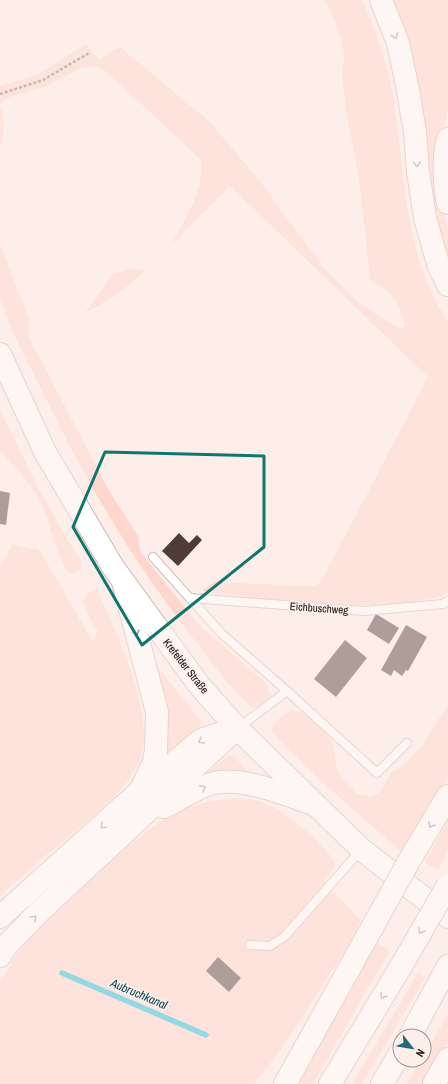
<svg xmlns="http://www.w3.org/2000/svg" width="448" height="1084" viewBox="0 0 448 1084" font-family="'Archivo Narrow',sans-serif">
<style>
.green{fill:#fdd6cd}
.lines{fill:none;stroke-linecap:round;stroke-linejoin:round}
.stream{stroke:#16bcdb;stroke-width:5.5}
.building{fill:#4f3c38}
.service-casing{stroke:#cdb6b0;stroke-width:10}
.secondary-casing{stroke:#cdb6b0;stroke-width:24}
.motorway-casing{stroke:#cdb6b0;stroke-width:24}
.path{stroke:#837875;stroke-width:2.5;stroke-dasharray:3 2;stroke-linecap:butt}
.service{stroke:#fff;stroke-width:8}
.secondary{stroke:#fff;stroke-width:22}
.motorway{stroke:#fff;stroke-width:22}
.motorway-bridge-casing{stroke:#cdb6b0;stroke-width:24;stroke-linecap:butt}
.motorway-bridge{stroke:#fff;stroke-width:22}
.oneway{stroke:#a29f9f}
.marked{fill:none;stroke:#0f766e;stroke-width:3;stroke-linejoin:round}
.labels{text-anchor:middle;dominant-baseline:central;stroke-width:4;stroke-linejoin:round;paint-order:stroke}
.street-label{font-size:11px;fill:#170f0e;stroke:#fdeeea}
.water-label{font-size:12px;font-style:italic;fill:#074855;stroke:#fdeeea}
</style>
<rect width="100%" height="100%" fill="#fdeeea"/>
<g class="green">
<path d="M325 0H362C377 34 390 71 395 108 403 167 405 231 429 287 434 299 442 311 448 322V590L442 597 425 600 398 604 360 605 258 599 202 591 215 582 304 586H314L321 582 428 377 230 186 170 246C184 223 206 186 200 159L106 71 94 66 81 68 46 86 7 98 0 105V86L39 74 86 44 99 60 113 50 121 48 209 121 259 180 324 268 360 304 396 326 403 328 405 324C401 312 398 300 388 292 382 287 376 285 370 278L359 179 346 111 342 75 344 57 342 42 335 21Z"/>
<path d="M388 0H448V110L439 149 442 207 448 227V267Z"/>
<path d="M0 106C7 121 4 133 0 148Z"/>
<path d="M0 244 29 319V337L107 487 138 536 140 551 197 623 266 683 271 696 265 704 253 708C229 687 211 662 192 637 133 561 85 481 44 395 28 363 9 330 0 295 0 282 0 259 0 244Z"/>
<path d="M134 268 145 270C127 288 107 302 85 313L113 274Z"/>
<path d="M0 410 39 490 81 562V570L70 574C55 555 52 528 42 506 32 485 17 467 0 452Z"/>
<path d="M12 544 31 549 36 548 40 551 93 642 98 631 89 617 83 602 87 593 97 589C115 630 157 715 140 759 128 792 81 825 55 848 36 863 18 880 0 896V568Z"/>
<path d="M155 664 201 721 199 729 168 756 164 754Z"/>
<path d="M448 704V776L405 849 399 850 330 789 271 732C276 719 281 715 293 710L314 717 333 742 337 769 344 781 358 794 371 797 379 793 392 772 405 764 421 747Z"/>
<path d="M228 755H233L249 773 206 774Z"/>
<path d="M234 798C243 799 251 799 259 801 285 808 318 841 335 861L334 868 324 882 361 920C352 943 337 963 324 983 302 1018 280 1053 254 1084H0V982L16 955 32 935 126 847 159 822 184 808 210 801Z"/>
<path d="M448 820V852L438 870 425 862Z"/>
<path d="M377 943 390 950 313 1084H296Z"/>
<path d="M418 973 425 978 362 1084H352Z"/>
<path d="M448 1014V1042L423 1084H407L421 1060H424V1055Z"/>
</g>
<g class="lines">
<path class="stream" d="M62 973 206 1035"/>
</g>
<g class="building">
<path d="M0 491 10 493 6 525 0 524Z"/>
<path d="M179 533 189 543 197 535 202 540 178 566 162 551Z"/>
<path d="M376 614 399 628 389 644 367 630Z"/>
<path d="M406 625 427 637 408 671 406 670 402 676 394 670 391 676 381 670Z"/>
<path d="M345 640 367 658 336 697 314 679Z"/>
<path d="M218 957 241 978 229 992 206 971Z"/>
</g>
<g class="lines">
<defs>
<g id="service">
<path d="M153 557 221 633 287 691"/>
<path d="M190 598 364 611 443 604 448 601"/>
<path d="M238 728 287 691 377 773 407 743"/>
<path d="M250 945 270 946 285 936 361 850"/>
</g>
<path id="secondary" d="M0 354 45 452 113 567 199 685 237 728 361 849 448 917"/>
<g id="motorway">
<path d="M381 0 398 43 407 85 415 132 418 172 425 218 439 267 448 285"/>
<path d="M448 139C443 159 444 182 448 203"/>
<path d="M123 582 157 712 156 750 154 762 142 787"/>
<path d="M164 807C176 801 202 785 214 783 244 777 285 794 313 804"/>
<path d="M409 861 448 796"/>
<path d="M0 917 139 792 201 740 234 729"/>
<path d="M0 956 6 946 39 912 237 728"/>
<path d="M410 1036 448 966"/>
<path d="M285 1084 388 899"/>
<path d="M330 1084 403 963"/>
<path d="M382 1084 400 1053"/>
<path d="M434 1084 448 1059"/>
</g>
</defs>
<use href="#service" class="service-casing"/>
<use href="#secondary" class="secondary-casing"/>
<use href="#motorway" class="motorway-casing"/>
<path class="path" d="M0 94 43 80 89 53"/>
<use href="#service" class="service"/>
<use href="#secondary" class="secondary"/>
<use href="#motorway" class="motorway"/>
<defs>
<g id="motorway-bridge">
<path d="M388 899 409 861"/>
<path d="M403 963 448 885"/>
</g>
</defs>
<use href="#motorway-bridge" class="motorway-bridge-casing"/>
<use href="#motorway-bridge" class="motorway-bridge"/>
</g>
<defs><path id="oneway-chevron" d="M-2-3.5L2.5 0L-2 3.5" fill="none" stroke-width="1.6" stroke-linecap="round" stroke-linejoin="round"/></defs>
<g class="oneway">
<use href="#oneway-chevron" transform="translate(395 36) rotate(69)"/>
<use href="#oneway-chevron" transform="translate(417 164) rotate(86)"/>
<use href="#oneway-chevron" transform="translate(136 633) rotate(75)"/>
<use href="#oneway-chevron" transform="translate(201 741) rotate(150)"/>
<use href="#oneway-chevron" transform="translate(203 788) rotate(-26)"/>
<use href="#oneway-chevron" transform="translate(431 825) rotate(121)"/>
<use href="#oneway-chevron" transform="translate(103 826) rotate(137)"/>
<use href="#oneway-chevron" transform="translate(34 918) rotate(-46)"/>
<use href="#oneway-chevron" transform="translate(421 931) rotate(120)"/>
<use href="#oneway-chevron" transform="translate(383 996) rotate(121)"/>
</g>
<path d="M0 0H448V1084H0ZM105 452 264 456V547L142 645 73 527Z" fill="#fdeeea" fill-opacity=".55" fill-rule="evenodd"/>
<path class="marked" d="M105 452 264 456V547L142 645 73 527Z"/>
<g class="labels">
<g class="street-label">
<text transform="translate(319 608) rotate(4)">Eichbuschweg</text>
<text transform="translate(186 666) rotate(52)">Krefelder Straße</text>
</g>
<g class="water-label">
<text transform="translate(139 994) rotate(23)">Aubruchkanal</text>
</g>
</g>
<g transform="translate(412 1048) rotate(121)"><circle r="19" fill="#fdeeea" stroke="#a19592"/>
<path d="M0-3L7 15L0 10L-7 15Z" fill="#236979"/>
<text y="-6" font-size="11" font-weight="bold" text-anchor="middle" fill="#170f0e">N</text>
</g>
</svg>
